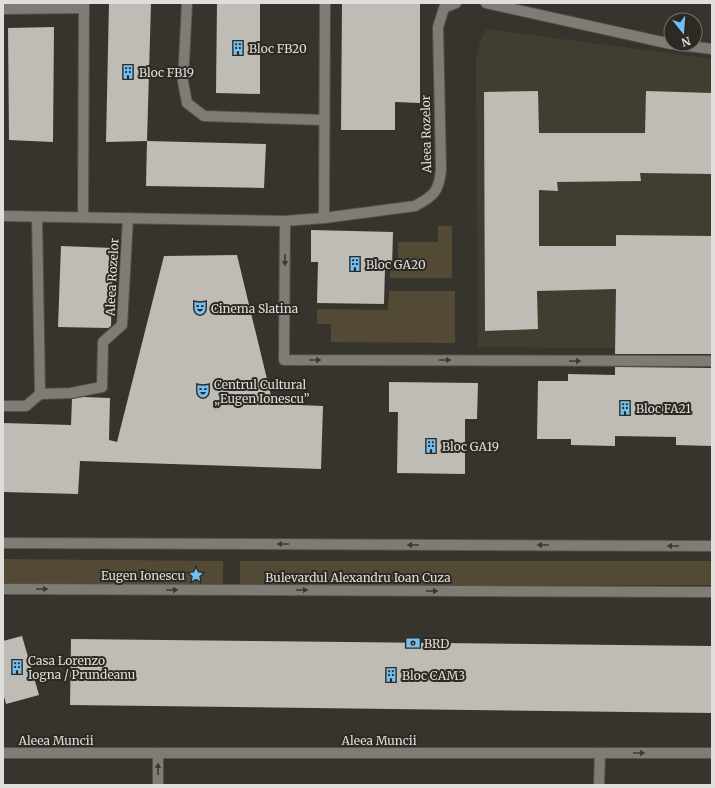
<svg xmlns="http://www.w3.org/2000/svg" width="715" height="788" viewBox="0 0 715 788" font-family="Merriweather,serif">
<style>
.built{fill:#423d31}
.green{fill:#534a35}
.building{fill:#bfbcb5}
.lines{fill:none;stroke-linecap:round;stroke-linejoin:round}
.service-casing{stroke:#54524d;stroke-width:12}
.minor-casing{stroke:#54524d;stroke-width:12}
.secondary-casing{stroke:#54524d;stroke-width:12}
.service{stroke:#7f7c75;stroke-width:10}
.minor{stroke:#7f7c75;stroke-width:10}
.secondary{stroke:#7f7c75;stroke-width:10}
.oneway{fill:#3d3a34}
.labels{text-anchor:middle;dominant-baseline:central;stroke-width:4;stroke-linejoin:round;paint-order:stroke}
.poi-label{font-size:12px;fill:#dfdeda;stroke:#2d2a24;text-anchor:start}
.street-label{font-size:12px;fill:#dfdeda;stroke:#2d2a24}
</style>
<rect width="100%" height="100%" fill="#37342e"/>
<path class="built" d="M487 29 712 59V349L478 347 476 60 480 41Z"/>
<g class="green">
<path d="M438 226H452V278H390V271L398 270V242H438Z"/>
<path d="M389 291H455V343L331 342V324H317V309L388 310Z"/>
<path d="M3 559 223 561V585L3 584Z"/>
<rect x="240" y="561" width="472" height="24"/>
</g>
<g class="building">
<path d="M109 3H151L147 141 106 142Z"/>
<path d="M217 3H260V94L216 93Z"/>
<path d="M342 3H420V103L395 102V130H341Z"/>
<path d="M54 27 53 142 9 140 8 28Z"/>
<path d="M538 91 539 133H645L646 91 712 93V174L640 173 641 181 557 182 558 191 539 190V246H616V235L712 236V354H615L616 289 537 291 538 329 485 331 484 92Z"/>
<path d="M147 141 266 144 264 188 146 186Z"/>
<path d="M311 230 393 232 392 267H385L384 304 317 303 318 262H311Z"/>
<path d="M61 246 113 248 111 326 108 328 58 327Z"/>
<path d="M237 255 273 404 323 406 321 469 80 461 78 494 3 492V423L71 425 72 399 83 397 110 398 109 440 117 442 164 256Z"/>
<path d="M615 367 712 368V446L676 445V437L615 436V446L571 445V439H537L538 381H568V374L615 375Z"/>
<path d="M389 382 478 383 477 419H465V474L397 473 398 412H389Z"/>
<path d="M22 636 39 695 6 704 3 693V641Z"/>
<path d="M71 639 712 646V713L70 705Z"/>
</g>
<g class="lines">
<defs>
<g id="service">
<path d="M187 3 183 82 187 103 204 116 324 120"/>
<path d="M3 9 84 8"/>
<path d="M83 216 84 3"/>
<path d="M37 217 40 394 71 393 102 387 103 342 122 325 128 218"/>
<path d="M324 218 325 3"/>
<path d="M285 221 284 360 712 361"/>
<path d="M3 406H26L40 394"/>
</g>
<g id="minor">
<path d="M486 3 671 44"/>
<path d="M672 44 712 49"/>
<path d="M3 216 285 221 324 218 415 206C434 196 439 191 441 170L438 27 444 8 456 3"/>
<path d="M3 753H712"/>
<path d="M158 753V785"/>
<path d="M599 785 600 753"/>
</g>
<g id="secondary">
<path d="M3 543 712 546"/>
<path d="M3 589 712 592"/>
</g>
</defs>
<use href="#service" class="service-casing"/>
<use href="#minor" class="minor-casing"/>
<use href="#secondary" class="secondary-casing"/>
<use href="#service" class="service"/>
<use href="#minor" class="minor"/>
<use href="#secondary" class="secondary"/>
</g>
<defs><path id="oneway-solid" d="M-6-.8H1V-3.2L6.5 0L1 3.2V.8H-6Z"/></defs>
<g class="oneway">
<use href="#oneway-solid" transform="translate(285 260) rotate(90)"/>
<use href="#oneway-solid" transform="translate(315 360)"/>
<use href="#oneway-solid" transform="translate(445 360)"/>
<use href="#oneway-solid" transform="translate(575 361)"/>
<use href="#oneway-solid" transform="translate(283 544) rotate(-180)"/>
<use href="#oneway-solid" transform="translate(413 545) rotate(-180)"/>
<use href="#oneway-solid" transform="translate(543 545) rotate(-180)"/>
<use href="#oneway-solid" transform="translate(673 546) rotate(-180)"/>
<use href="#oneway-solid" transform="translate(42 589)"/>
<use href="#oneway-solid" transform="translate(172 590)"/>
<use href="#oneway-solid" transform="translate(302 590)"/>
<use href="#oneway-solid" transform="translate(432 591)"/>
<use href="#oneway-solid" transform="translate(639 753)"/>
<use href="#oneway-solid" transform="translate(158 769) rotate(-90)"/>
</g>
<defs>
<symbol id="building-bare" viewBox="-9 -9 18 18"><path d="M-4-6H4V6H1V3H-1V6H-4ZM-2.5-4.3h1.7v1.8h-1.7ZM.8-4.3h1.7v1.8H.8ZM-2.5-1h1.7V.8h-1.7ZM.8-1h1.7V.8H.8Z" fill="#71c1f5" stroke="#2d2a24" stroke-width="2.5" paint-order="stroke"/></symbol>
<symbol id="theatre-bare" viewBox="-9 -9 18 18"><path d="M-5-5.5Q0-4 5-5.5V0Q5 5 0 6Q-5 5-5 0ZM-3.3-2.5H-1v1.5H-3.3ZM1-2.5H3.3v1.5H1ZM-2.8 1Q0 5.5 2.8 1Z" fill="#71c1f5" stroke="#2d2a24" stroke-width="2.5" paint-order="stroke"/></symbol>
<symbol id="sight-bare" viewBox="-9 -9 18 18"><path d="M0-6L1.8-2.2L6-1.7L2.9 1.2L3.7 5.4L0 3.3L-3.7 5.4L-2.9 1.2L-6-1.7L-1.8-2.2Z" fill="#71c1f5" stroke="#2d2a24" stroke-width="2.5" paint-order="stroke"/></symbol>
<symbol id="bank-bare" viewBox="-9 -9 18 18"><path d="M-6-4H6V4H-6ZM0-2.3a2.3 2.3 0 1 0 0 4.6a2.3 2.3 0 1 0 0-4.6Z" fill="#71c1f5" stroke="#2d2a24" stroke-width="2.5" paint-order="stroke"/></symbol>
</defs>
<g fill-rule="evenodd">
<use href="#building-bare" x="228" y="38" width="20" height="20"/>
<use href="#building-bare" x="118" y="62" width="20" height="20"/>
<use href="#building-bare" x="345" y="254" width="20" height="20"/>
<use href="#theatre-bare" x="190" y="298" width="20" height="20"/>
<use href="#theatre-bare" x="193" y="381" width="20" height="20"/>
<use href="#building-bare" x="615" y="398" width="20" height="20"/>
<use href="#building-bare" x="421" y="436" width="20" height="20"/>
<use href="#sight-bare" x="186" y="565" width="20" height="20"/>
<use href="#bank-bare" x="403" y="633" width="20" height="20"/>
<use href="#building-bare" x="7" y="657" width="20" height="20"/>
<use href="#building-bare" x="381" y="665" width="20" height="20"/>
</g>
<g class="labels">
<g class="poi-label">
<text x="249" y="48">Bloc FB20</text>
<text x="139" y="72">Bloc FB19</text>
<text x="366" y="264">Bloc GA20</text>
<text x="211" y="308">Cinema Slatina</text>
<text x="214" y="384">Centrul Cultural<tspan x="214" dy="14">„Eugen Ionescu”</tspan></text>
<text x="636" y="408">Bloc FA21</text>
<text x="442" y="446">Bloc GA19</text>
<text x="185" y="575" text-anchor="end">Eugen Ionescu</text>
<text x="424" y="643">BRD</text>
<text x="28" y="660">Casa Lorenzo<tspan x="28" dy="14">Iogna / Prundeanu</tspan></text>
<text x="402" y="675">Bloc CAM3</text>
</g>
<g class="street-label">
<text transform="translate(426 134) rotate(-91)">Aleea Rozelor</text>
<text transform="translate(112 277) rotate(-87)">Aleea Rozelor</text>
<text x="358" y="577">Bulevardul Alexandru Ioan Cuza</text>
<text x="56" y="740">Aleea Muncii</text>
<text x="379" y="740">Aleea Muncii</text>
</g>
</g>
<rect width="715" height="788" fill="none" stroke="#dfdeda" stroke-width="8"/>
<g transform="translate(683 32) rotate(163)"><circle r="19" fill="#2d2a24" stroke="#74726d"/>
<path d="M0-3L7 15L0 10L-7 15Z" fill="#71c1f5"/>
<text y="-6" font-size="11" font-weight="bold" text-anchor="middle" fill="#dfdeda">N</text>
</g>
</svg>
